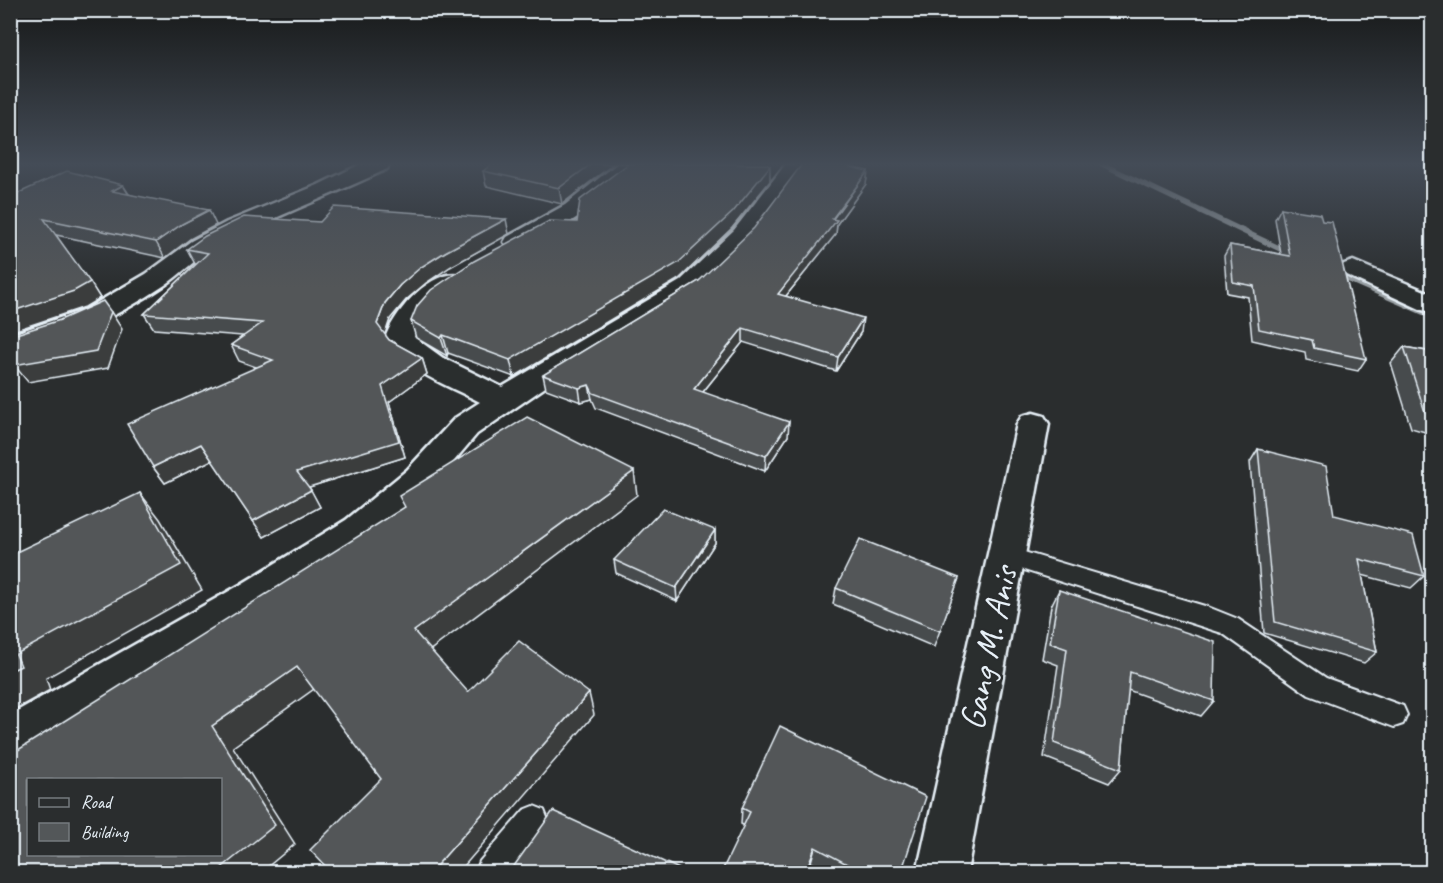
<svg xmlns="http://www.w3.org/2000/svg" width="1443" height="883" viewBox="0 0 1443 883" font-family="Caveat,sans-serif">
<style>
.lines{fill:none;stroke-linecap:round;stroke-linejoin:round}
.stream{fill:#989fa3;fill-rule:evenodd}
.service-casing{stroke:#e8f1f8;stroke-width:4}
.minor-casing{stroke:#e8f1f8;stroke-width:5}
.service{fill:#2a2d2e;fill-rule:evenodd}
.minor{fill:#2a2d2e;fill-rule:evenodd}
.wall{fill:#474b4d;stroke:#e8f1f8;stroke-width:1.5}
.shaded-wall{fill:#3a3d3e;stroke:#e8f1f8;stroke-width:1.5}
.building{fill:#535759;stroke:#e8f1f8;stroke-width:1.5;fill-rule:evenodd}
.labels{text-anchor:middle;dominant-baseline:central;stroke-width:4.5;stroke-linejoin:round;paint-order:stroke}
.near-street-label{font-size:36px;fill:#e8f1f8;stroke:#2a2d2e}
</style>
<rect width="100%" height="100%" fill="#2a2d2e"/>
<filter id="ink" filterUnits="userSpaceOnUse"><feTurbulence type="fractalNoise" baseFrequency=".0167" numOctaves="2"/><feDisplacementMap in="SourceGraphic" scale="12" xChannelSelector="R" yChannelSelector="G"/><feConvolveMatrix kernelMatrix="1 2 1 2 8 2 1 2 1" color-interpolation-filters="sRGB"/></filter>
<g filter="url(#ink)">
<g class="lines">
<g class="stream">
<path d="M1096 164H1108L1302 256 1297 259 1293 258Z"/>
<path d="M1331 268 1432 312V319L1327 273 1326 271Z"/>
</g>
<defs>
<g id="service">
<path d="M1007 547 1208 607 1238 619 1326 678 1403 706 1407 715 1403 724 1394 727 1309 695 1222 633 999 562 996 556 999 550Z"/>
<path d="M534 806 544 810 548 820 544 830 510 872H476L480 861 524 810Z"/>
</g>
<g id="minor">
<path d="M361 164H390L387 169C329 197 268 218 212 249 195 259 181 274 165 285 118 317 65 340 10 354V335L86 309 146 274 191 241 227 222 318 185Z"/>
<path d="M617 164H642C628 183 539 249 516 249 516 249 508 247 507 247L504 242 507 237 565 205Z"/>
<path d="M796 164 801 165 804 170 752 240 698 293 557 379 477 434 431 488 372 540 268 609 26 756 10 762V715L240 585 346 520 407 470 455 418 480 402C447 385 406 371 385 339 393 313 431 268 461 275L465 281 461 287 422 319 414 337 443 358 502 387 680 281 734 230 785 165Z"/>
<path d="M1353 261 1432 294V312L1422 310 1344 274 1340 269 1344 264Z"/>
<path d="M1033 413 1044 416 1049 424 967 872H917L1017 424 1022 416Z"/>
</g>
</defs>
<use href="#service" class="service-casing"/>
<use href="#minor" class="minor-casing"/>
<use href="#service" class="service"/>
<use href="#minor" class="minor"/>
</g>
<g class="wall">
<path d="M613 164 562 204 486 186 483 171Z"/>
<path d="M868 171 866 184 837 224 836 234 786 296 861 332 836 371 743 342 703 392 788 436 765 471 596 408 592 399 581 402 546 389 543 375 699 281Z"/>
<path d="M770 181 732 228 679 279 514 377 448 353 447 356 416 338 411 321 577 222Z"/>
<path d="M123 185 129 194 216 225 190 239 165 258 56 235 100 298 85 307 10 332V197Z"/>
<path d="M1281 208 1366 359 1358 371 1306 360 1305 352 1252 340 1248 297 1227 293 1224 256 1230 245 1281 254 1275 219Z"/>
<path d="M320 222 509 234 450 267 426 283 406 300 390 319 385 335 389 340 422 358 427 374 389 402 405 457 309 487 320 507 264 537 212 460 165 483 153 467 256 367 239 361 231 345 243 336 154 329 144 314 196 264H195L187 249Z"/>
<path d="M1404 347 1432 352V434L1411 428 1391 363Z"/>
<path d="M1258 449 1334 515 1424 576 1411 588 1362 575 1377 652 1364 663 1264 633 1250 462Z"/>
<path d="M715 530V543L677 601 616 573 614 560Z"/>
<path d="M959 578 934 647 833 604 836 588Z"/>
<path d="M1059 590 1214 701 1201 716 1128 690 1121 769 1109 783 1044 757 1058 665 1042 659 1051 606Z"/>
<path d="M742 808 901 873H831L741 824Z"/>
</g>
<g class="shaded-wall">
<path d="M591 164H613L562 204 559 188Z"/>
<path d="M770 166V181L732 228 679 279 514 377 510 360Z"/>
<path d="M868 171 866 184 837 224 836 234 777 307 778 294Z"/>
<path d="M123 185 132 200 112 191Z"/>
<path d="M209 210 216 225 190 239 165 258 156 242 182 224Z"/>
<path d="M506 219 509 234 450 267 426 283 406 300 390 319 383 340 377 324 385 303 400 285 421 267 445 252Z"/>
<path d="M90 282 100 298 85 307 10 332V312Z"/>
<path d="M111 312 122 329 108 368 28 382 14 365Z"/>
<path d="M863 318 861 332 836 371 838 357Z"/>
<path d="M743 328V342L694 403V389Z"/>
<path d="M443 335 448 353 447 356 441 338Z"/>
<path d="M422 358 427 374 389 402 405 457 306 488 297 472 382 386Z"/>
<path d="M589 385 592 399 581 402 579 388Z"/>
<path d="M789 422 788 436 765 471 766 456Z"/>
<path d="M201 444 212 460 165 483 153 467Z"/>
<path d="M634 471 637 495 425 654 414 631Z"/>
<path d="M311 490 320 507 264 537 253 521Z"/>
<path d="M140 493 160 519 202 590 46 678 50 690 10 712V671L16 654Z"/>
<path d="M715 530V543L677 601 676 588Z"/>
<path d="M297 667 314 689 233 747 295 844 260 873H215L212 726Z"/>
<path d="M589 693 594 715 458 873H430Z"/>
<path d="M815 847 811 862 807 873H805Z"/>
</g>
<g class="building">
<path d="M492 164H591L559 188 483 171Z"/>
<path d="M628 164H766L770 166 733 212 678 263 510 360 443 335 441 338 411 321 417 306 431 290 474 261 549 221 577 222 580 200Z"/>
<path d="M802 164H838L868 171 832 219 837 220 778 294 863 318 838 357 743 328 694 389 789 422 766 456 593 393 589 385 579 388 543 375 699 281 754 228Z"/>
<path d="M67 171 123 185 112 191 209 210 182 224 156 242 44 219 90 282 74 291 10 312V197Z"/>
<path d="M334 207 506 219 445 252 421 267 400 285 385 303 377 324 389 340 422 358 382 386 399 441 297 472 311 490 253 521 201 444 153 467 127 424 273 360 231 345 262 323 144 314 208 253 187 249 205 236 244 217 320 222Z"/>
<path d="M1281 208 1320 214 1322 221 1332 222 1366 359 1314 348 1312 340 1259 329 1254 286 1233 282 1230 245 1290 256Z"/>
<path d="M103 301 111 312 96 351 14 365 10 358V336L60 320Z"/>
<path d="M1404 347 1432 352V414L1425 412Z"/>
<path d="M527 417 634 471 414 631 468 692 519 641 589 693 430 873H332L310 850 381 779 297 667 212 726 275 825 215 873H10V755L405 507 399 496ZM28 780H220V855H28Z"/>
<path d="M1258 449 1326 466 1334 515 1413 535 1424 576 1359 559 1377 652 1275 622Z"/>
<path d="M140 493 181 565 16 654 21 666 10 671V555Z"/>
<path d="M663 509 715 530 676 588 614 560Z"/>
<path d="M860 539 959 578 940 631 836 588Z"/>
<path d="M1059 590 1215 642 1214 701 1130 672 1121 769 1054 743 1067 649 1050 643Z"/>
<path d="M780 726 926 797 901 873H864L815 847 805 873H721L750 812 742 808Z"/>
<path d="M553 811 688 873H509Z"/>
</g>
</g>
<linearGradient id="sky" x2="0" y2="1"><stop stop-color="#171919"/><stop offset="0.57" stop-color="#444c57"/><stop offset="1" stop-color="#444c57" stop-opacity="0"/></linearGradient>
<rect width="1443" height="288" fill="url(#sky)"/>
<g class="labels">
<g class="near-street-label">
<text transform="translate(988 648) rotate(-78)">Gang M. Anis</text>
</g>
</g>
<rect width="1443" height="883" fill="none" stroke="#2a2d2e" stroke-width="36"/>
<rect x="18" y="18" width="1407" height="847" fill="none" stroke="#e8f1f8" stroke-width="2" filter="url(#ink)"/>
<rect x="27" y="778" width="195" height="78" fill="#2a2d2e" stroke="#767b7f" stroke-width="1.5"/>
<rect x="39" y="798" width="30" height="9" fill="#2a2d2e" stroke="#767b7f" stroke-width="1.5"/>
<text x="81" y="808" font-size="18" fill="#e8f1f8">Road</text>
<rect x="39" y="823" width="30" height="18" fill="#535759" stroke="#767b7f" stroke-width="1.5"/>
<text x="81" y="838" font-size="18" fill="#e8f1f8">Building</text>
</svg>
